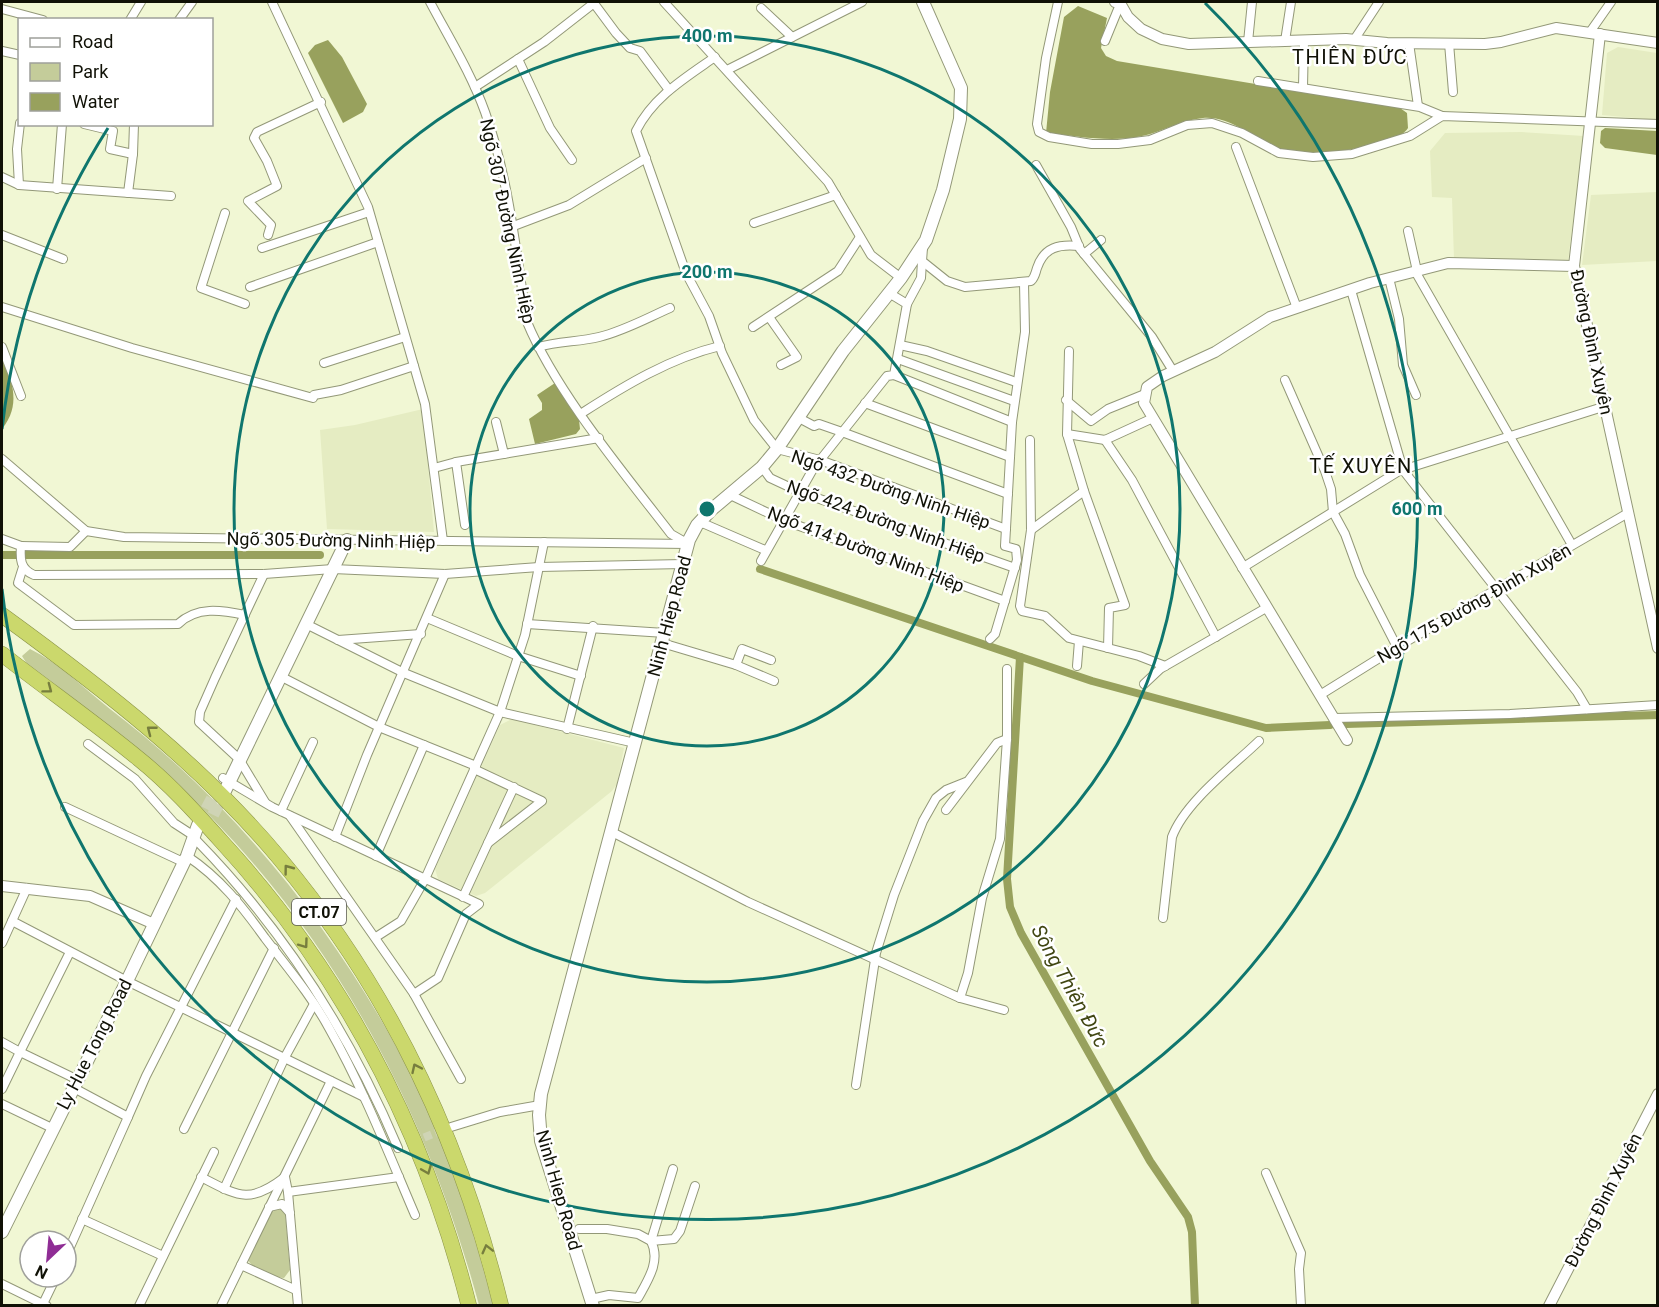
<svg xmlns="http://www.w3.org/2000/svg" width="1659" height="1307" viewBox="0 0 1659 1307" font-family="Roboto,sans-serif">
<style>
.built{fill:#e5ecc2}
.green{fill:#c4cc9a}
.water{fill:#98a15d}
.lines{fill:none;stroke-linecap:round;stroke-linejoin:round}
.canal{stroke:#98a15d;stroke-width:8}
.minor-tunnel{stroke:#cfd4b5;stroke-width:8;stroke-dasharray:8 4;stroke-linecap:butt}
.secondary-tunnel{stroke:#cfd4b5;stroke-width:12;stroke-dasharray:12 6;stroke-linecap:butt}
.minor-casing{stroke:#939878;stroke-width:10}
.tertiary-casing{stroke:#939878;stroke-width:12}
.secondary-casing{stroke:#939878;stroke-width:14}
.motorway-casing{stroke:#8a9248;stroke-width:16}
.minor{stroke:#fff;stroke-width:8}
.tertiary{stroke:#fff;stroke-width:10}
.secondary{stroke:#fff;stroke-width:12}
.motorway{stroke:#cbd86c;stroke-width:15}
.oneway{stroke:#777e3e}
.ring{fill:none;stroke:#0f766e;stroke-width:3}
.labels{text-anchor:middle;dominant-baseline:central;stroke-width:5;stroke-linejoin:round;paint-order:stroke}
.shield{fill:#fff;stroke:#585851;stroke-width:1.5}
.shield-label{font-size:16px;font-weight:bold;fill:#101106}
.street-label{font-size:18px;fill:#101106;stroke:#fff}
.neighbourhood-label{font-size:20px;letter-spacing:1.5px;fill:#101106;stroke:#fff}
.water-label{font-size:20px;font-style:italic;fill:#414713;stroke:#fff}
.centre{fill:#0f766e;stroke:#fff;stroke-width:3}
.ring-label{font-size:18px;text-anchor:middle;font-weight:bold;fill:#0f766e;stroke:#fff;stroke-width:5;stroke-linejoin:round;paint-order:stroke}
</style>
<rect width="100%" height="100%" fill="#f1f7d4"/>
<g class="built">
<path d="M1618 47 1657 53V120L1602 115 1607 53Z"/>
<path d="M1521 132 1584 136 1568 261 1454 259 1452 198 1432 197 1430 151 1445 133Z"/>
<path d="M1657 192V261L1582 265 1591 195Z"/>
<path d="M423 409 434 532 327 529 320 430 355 425Z"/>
<path d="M512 719 624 748 617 784 612 791 485 893 476 896 438 879 435 869 500 725Z"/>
</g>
<g class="green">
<path d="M30 649C59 663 85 689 110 709 243 810 351 949 423 1099 454 1165 474 1235 493 1305H479C423 1098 322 911 159 768 117 731 72 697 27 664L22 656Z"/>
<path d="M279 1206 285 1211 290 1270 284 1278C273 1277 254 1270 248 1260L273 1208Z"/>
</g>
<g class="water">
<path d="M1078 6 1107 18 1101 48 1106 56 1117 61 1400 108 1407 113 1408 128C1402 138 1386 139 1376 143 1345 152 1304 161 1273 147 1250 136 1230 116 1203 118 1181 120 1162 132 1142 136 1110 143 1078 136 1046 133L1050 92 1064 17Z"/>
<path d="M328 40 342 57 367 104 363 112 343 123 308 53 315 45Z"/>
<path d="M1605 128 1657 131V155L1605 148 1600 143 1601 131Z"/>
<path d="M2 357C13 383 21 405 2 429Z"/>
<path d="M555 383 579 420 580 429 576 434 535 444 529 419 542 410V403L537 395Z"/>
</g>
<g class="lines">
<g class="canal">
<path d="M2 555H320"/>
<path d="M760 569 1092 681 1266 728 1330 725"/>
<path d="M1020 657 1007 879 1010 907 1021 933 1150 1161 1188 1217 1192 1232 1195 1306"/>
<path d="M1346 724 1658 715"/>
</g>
<path class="minor-tunnel" d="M413 1142 445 1129"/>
<g class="secondary-tunnel">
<path d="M198 825 218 787"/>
<path d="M205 831 224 793"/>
</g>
<defs>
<g id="minor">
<path d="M272 2 368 207 425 404 443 541"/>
<path d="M430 2C449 38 471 73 485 112 509 178 516 253 527 322 556 392 624 473 671 534L685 542"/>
<path d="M593 2 616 33 630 48 640 51 669 90"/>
<path d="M664 2 828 182 871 255 901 278"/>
<path d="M1058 2 1046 58 1037 124 1039 132 1049 137 1092 144H1118L1150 140 1187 125 1212 123 1242 133 1279 153 1313 157 1352 154 1410 136 1442 116 1658 124"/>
<path d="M761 8 792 37"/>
<path d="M2 9 43 20"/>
<path d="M130 20 141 2"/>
<path d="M179 20 192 2"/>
<path d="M1590 32 1611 2"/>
<path d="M1354 40 1379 2"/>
<path d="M1105 41 1121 2"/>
<path d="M1285 41 1291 2"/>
<path d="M1248 42 1252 2"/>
<path d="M1409 43 1418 106"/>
<path d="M1449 43 1453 92"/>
<path d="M2 51 20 55"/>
<path d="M715 57C685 78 653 97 636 131L686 273 709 316 722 353 754 420 777 449 820 460 1006 529"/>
<path d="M518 59 550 128 572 160"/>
<path d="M727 70 862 2"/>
<path d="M1258 81 1420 107 1442 116"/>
<path d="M475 87 544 42 594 3"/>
<path d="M1303 87 1304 40"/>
<path d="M84 124 113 131 110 149 133 154"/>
<path d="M1236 147 1297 308"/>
<path d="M1036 165 1071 227 1080 249 1152 337 1173 371"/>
<path d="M2 177 19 185 171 196"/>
<path d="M19 185 17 149 20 123"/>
<path d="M57 189 62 124"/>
<path d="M128 193 133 154 134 124"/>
<path d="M225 213 201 288 245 304"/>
<path d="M754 223 836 195"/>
<path d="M511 227 569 205 646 158"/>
<path d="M1408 231 1417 271"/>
<path d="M2 235 63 259"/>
<path d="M268 235 271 225 248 201 277 186 267 161 254 138 257 132 321 102"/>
<path d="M262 248 369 212"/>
<path d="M923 248 922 261 947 281 965 287 1031 281C1035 277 1035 274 1037 268 1044 247 1059 244 1079 246"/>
<path d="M1084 254 1101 240"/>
<path d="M1415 271 1572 545"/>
<path d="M1389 278 1399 319 1403 365 1416 395"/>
<path d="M250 287 378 242"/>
<path d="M1351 290 1403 470 1577 692 1587 709"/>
<path d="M907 304 921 278 922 261"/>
<path d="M2 307 132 348 313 398"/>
<path d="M769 317 797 357 781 365"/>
<path d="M753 327 838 271 860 237"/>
<path d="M900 345 927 351 1016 382"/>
<path d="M2 347 21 396"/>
<path d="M538 347C559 341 579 342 599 337 624 331 647 318 670 308"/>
<path d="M1069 351 1067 434 1084 491 1125 605 1109 608 1108 648"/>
<path d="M898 359 1014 401"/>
<path d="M324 363 405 337"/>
<path d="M894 375 1012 422"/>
<path d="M1285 380 1325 471 1331 489 1333 512 1345 534 1360 575 1397 647"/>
<path d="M314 395 341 390 414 366"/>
<path d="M1066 400 1091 421 1108 409 1145 394"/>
<path d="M865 403 1010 457"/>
<path d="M582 413C624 386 670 358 720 346"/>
<path d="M799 418 814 426 819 424 842 432 1008 494"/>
<path d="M496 422 504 454"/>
<path d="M1067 434 1105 440 1153 418"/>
<path d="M1030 440 1031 530 1020 606 1022 611 1045 616 1069 638 1139 656 1165 666"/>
<path d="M1105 440 1132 480 1216 637"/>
<path d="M2 459 86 531 124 537 688 544"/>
<path d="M456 462 599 438"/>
<path d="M762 467 770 478 800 492 1015 568"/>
<path d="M434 468 456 462 465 525"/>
<path d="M728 494 783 520 1005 601"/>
<path d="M700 522 765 550"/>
<path d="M1031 530 1084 491"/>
<path d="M2 539 21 546C20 559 20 569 34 575L264 574 333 569 445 574 539 567 683 564"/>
<path d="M21 546 70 547 86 531"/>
<path d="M761 561 813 469 887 376 894 375 907 304 889 293"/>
<path d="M23 567 18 583 74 625 178 624C197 606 221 610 245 615"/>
<path d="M1242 568 1399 471 1606 406"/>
<path d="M264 574 215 678 200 712 199 722 239 759 265 802"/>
<path d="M427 618 518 656 581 676"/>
<path d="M306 624 404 673 500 712 635 743"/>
<path d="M527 624 665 633"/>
<path d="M990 639 995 634 1017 560 1016 549 1005 546 1012 422 1025 332 1024 283"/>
<path d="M338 640 421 634"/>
<path d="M662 643 736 665 742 649 771 660"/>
<path d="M736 665 774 681"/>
<path d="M1077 666 1079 641"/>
<path d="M280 676 379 727 476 766"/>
<path d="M1144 684 1160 669 1266 608"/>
<path d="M1320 695 1397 647 1628 513"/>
<path d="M1334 718 1510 714 1658 705"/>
<path d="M567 729 593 626"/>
<path d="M88 744 135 779 174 823 194 836"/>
<path d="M474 769 542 801 488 843 514 787"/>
<path d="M223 778 272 807 479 904 466 914 438 978 414 994"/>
<path d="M65 807 183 862"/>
<path d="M946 810 997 743 1007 739"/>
<path d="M281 811 313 742"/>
<path d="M290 816 414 994 461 1079"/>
<path d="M612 832 748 902 960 998 1004 1010"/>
<path d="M335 837 367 755 445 574"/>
<path d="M197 841C284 930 350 1034 398 1148"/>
<path d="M187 856C220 878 242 906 265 938 287 967 311 995 329 1028 363 1088 388 1152 415 1215"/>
<path d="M376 856 424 745"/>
<path d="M463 897 488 843"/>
<path d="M1163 918 1172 837C1185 802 1232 767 1259 741"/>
<path d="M12 921 127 981 364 1097"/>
<path d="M376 937 401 921 425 879 500 712 525 635 544 542"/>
<path d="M2 943 27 888"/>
<path d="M70 952 20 1052 76 1079"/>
<path d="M960 998 968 973 982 898 1000 839 1007 739V669"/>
<path d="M2 1042 20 1052 2 1089"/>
<path d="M856 1085 876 953 894 895 923 821 936 798 946 790 966 782"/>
<path d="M2 1104 52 1128"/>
<path d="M128 1117 146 1076 236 899"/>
<path d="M451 1127 500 1112 540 1105"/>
<path d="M184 1129 274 948"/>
<path d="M1266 1173 1301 1253 1299 1269 1301 1306"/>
<path d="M201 1177C238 1196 249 1205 285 1177L288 1192 399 1177"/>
<path d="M224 1189 285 1057 314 1004"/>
<path d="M288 1192 298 1306"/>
<path d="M269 1207 282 1204 290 1213"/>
<path d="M82 1219 163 1256"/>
<path d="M579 1229H607L638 1234 651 1241 674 1239 680 1231 695 1186"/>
<path d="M66 1256 128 1117 72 1087"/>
<path d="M241 1265 296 1290"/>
<path d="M2 1284 47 1306"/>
<path d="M591 1299 609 1295 638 1298C648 1280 661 1261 651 1241L673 1169"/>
<path d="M42 1306 56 1277"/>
<path d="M139 1306 214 1152"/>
<path d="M221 1306 331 1081"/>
</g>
<g id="tertiary">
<path d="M1115 2 1120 3 1128 17 1141 29 1162 39 1189 44 1346 39 1387 43 1485 44 1501 42 1556 28 1658 43"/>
<path d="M1600 34 1574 266 1658 648"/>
<path d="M1347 740 1144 403 1147 387 1163 376 1215 352 1270 317 1370 283 1448 263 1574 266"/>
<path d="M2 886 90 896 154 924"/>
<path d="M1549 1306 1658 1094"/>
</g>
<g id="secondary">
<path d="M224 793 347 540"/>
<path d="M2 1232 127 981 187 856 198 825"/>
<path d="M593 1306 541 1141 539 1115 541 1094 689 540 697 525 711 510 762 467 777 449 843 351 901 278 926 240 943 190 960 119 961 88 923 2"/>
</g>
<g id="motorway">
<path d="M2 615C101 687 201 764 280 859 389 989 461 1142 501 1306"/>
<path d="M2 654C47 689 94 722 139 759 169 783 196 813 222 842 343 974 425 1132 469 1306"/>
</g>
</defs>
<use href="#minor" class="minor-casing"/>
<use href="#tertiary" class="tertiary-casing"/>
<use href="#secondary" class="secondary-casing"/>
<use href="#motorway" class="motorway-casing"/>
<use href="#minor" class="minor"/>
<use href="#tertiary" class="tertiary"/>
<use href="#secondary" class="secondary"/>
<use href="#motorway" class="motorway"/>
</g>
<defs><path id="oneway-chevron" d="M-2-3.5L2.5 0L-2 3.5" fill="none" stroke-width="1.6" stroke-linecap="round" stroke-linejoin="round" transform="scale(1.5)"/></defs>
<g class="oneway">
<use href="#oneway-chevron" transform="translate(48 689) rotate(37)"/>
<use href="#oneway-chevron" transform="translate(151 730) rotate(-142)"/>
<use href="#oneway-chevron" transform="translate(288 869) rotate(-127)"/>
<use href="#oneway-chevron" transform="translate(304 944) rotate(54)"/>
<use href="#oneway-chevron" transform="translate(416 1068) rotate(-115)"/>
<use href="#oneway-chevron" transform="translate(427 1170) rotate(68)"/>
<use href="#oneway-chevron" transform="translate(487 1249) rotate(-104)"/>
</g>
<g class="ring">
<circle cx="707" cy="509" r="237"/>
<circle cx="707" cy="509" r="473"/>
<path d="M2 429A710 710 0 0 1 108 128M1205 3A710 710 0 1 1 2 589"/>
</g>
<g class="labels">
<rect class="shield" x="292" y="899" width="54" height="26" rx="4.5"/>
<g class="shield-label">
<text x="319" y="912">CT.07</text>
</g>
<g class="street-label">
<text transform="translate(508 221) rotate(78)">Ngõ 307 Đường Ninh Hiệp</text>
<text transform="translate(1592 342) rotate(78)">Đường Đình Xuyên</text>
<text transform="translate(891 489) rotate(19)">Ngõ 432 Đường Ninh Hiệp</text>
<text transform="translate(886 521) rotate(20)">Ngõ 424 Đường Ninh Hiệp</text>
<text transform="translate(331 540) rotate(1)">Ngõ 305 Đường Ninh Hiệp</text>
<text transform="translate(866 549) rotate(21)">Ngõ 414 Đường Ninh Hiệp</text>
<text transform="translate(1474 603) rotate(-30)">Ngõ 175 Đường Đình Xuyên</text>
<text transform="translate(669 616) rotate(-75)">Ninh Hiep Road</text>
<text transform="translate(94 1044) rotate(-63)">Ly Hue Tong Road</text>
<text transform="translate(559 1190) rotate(74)">Ninh Hiep Road</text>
<text transform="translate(1603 1200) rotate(-63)">Đường Đình Xuyên</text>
</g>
<g class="neighbourhood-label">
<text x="1350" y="57">THIÊN ĐỨC</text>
<text x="1361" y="466">TẾ XUYÊN</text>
</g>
<g class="water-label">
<text transform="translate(1070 986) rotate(61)">Sông Thiên Đức</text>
</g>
</g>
<circle cx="707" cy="509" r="9" class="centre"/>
<g class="ring-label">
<text x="707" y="42">400 m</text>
<text x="707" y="278">200 m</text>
<text x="1417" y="515">600 m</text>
</g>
<rect width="1659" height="1307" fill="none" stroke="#101106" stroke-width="6"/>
<rect x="18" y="18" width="195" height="108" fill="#ffffff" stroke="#9fa09b" stroke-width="1.5"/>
<rect x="30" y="38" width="30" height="9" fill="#ffffff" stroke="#9fa09b" stroke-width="1.5"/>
<text x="72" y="48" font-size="18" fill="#101106">Road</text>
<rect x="30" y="63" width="30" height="18" fill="#c4cc9a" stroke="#9fa09b" stroke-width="1.5"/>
<text x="72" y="78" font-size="18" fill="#101106">Park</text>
<rect x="30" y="93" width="30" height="18" fill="#98a15d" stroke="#9fa09b" stroke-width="1.5"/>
<text x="72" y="108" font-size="18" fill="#101106">Water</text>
<g transform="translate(48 1259) rotate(206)"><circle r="28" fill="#ffffff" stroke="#9fa09b" stroke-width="1.5"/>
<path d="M0-4.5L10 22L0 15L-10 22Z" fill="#8f2d95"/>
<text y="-9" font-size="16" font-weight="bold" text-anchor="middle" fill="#101106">N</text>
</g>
</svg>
